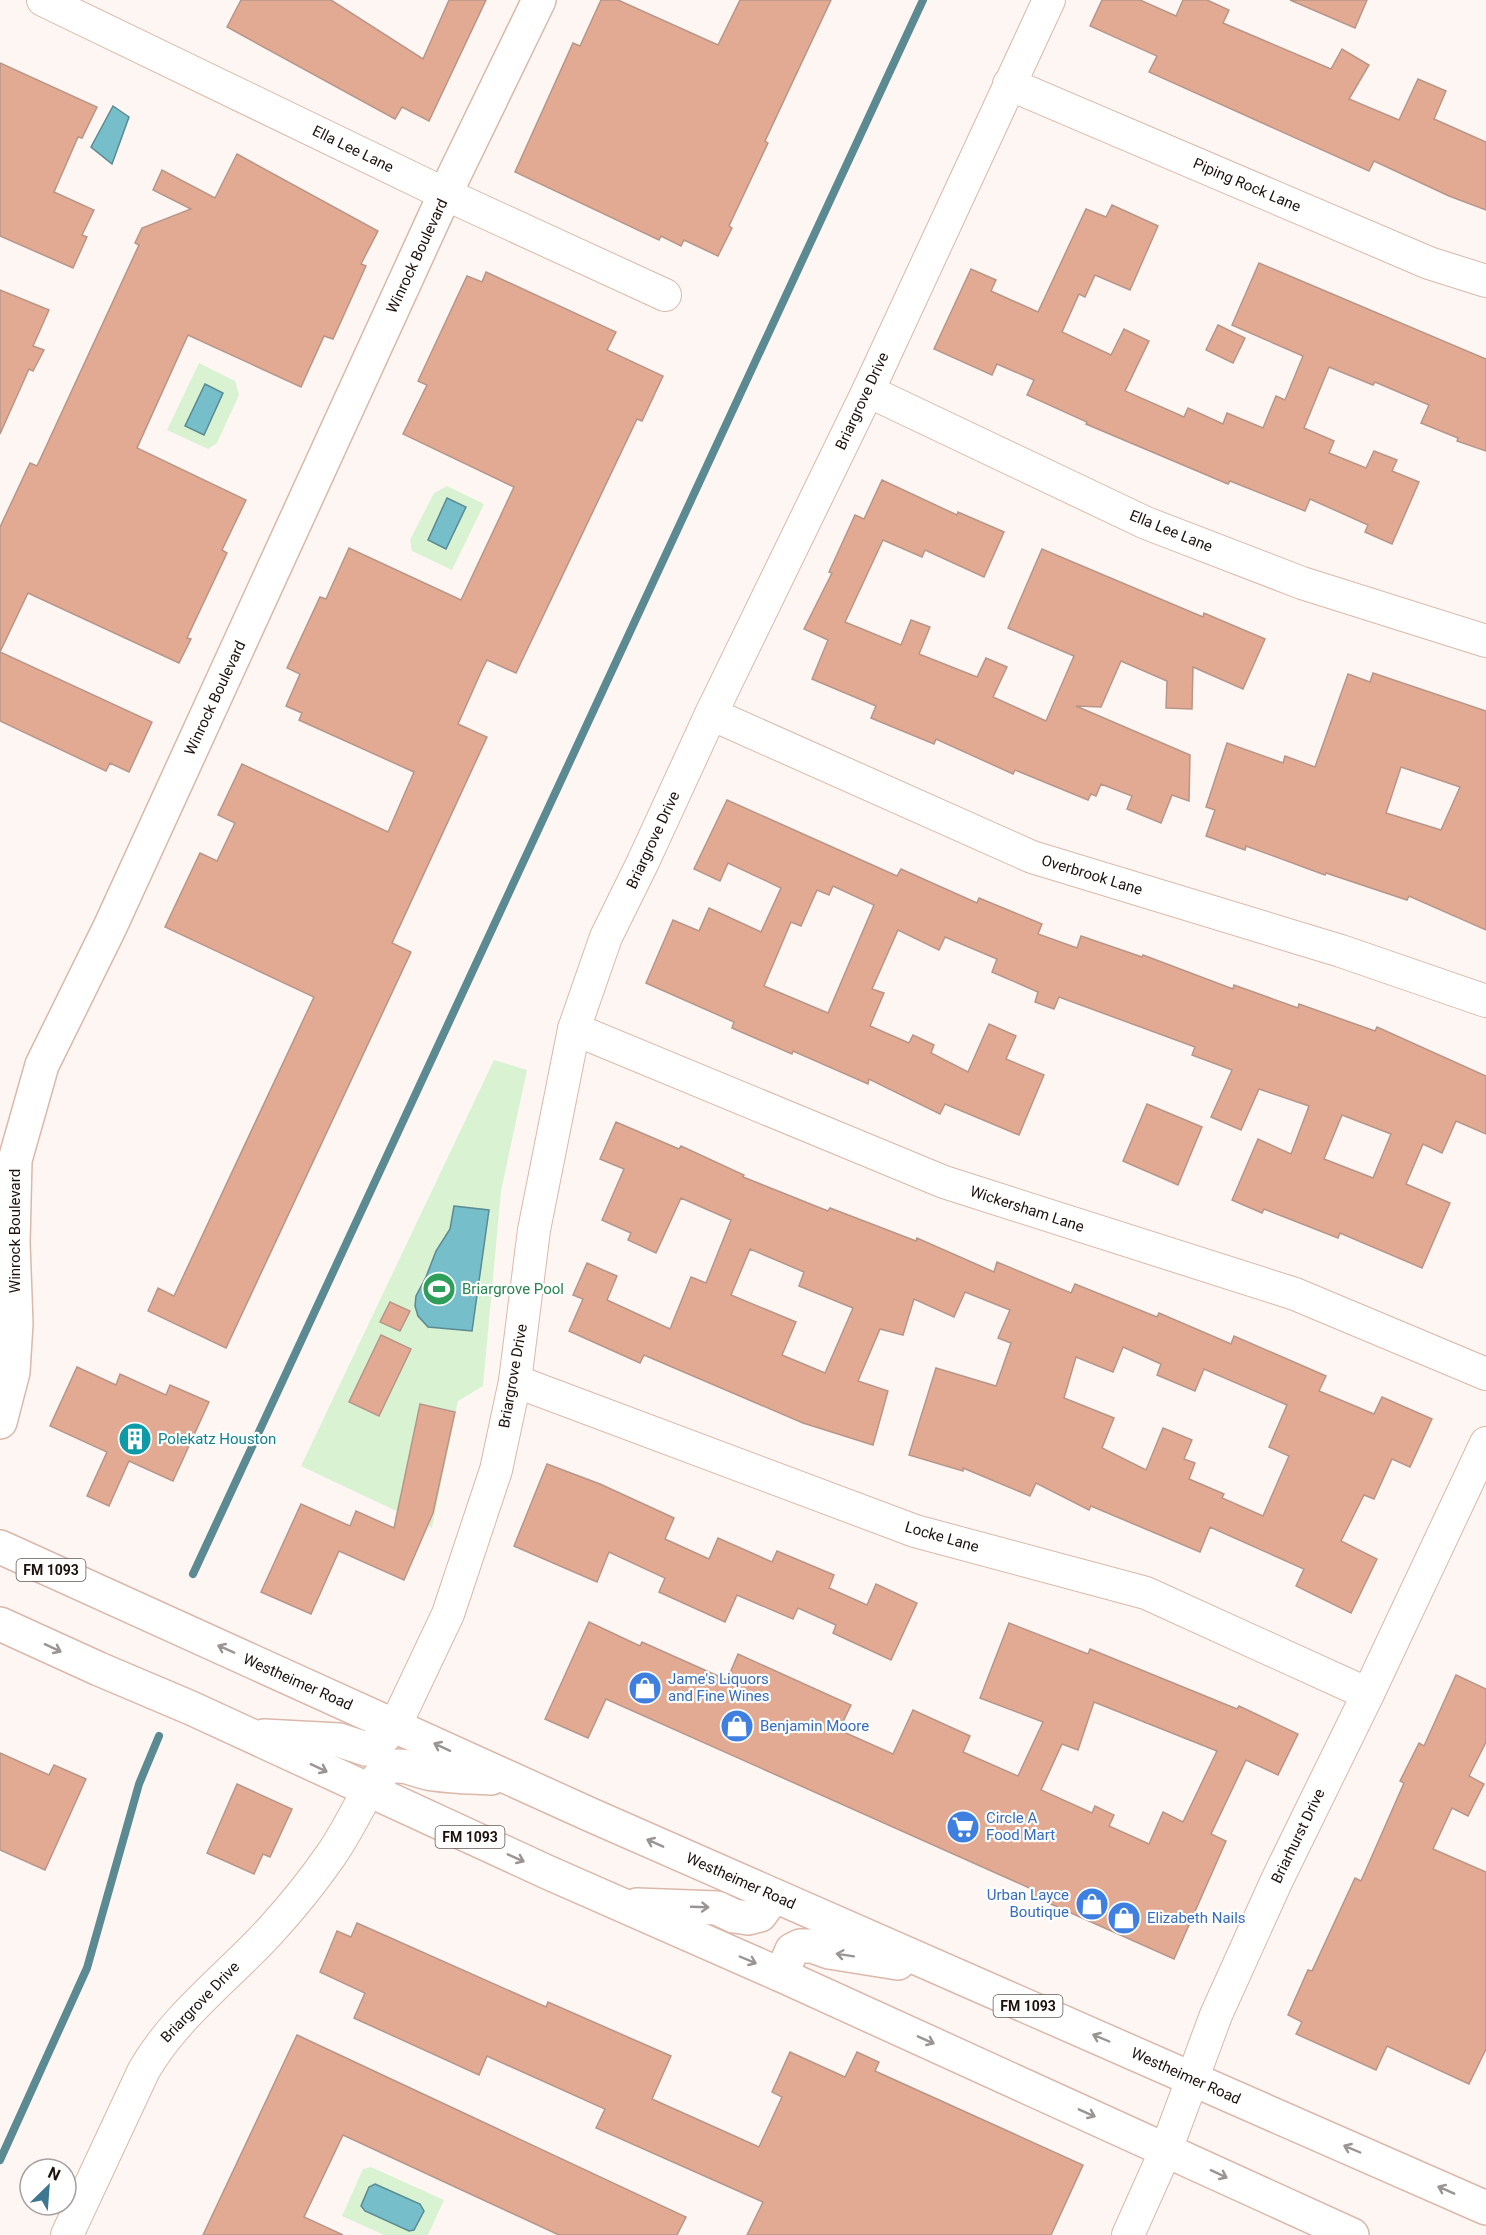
<svg xmlns="http://www.w3.org/2000/svg" width="1486" height="2235" viewBox="0 0 1486 2235" font-family="Roboto,sans-serif">
<style>
.green{fill:#d9f3d2}
.water{fill:#75beca;stroke:#5b8a92;stroke-width:1.5}
.lines{fill:none;stroke-linecap:round;stroke-linejoin:round}
.stream{stroke:#5b8a92;stroke-width:8}
.building{fill:#e3aa93;stroke:#b79689;stroke-width:1.5;fill-rule:evenodd}
.street-casing{stroke:#dab8aa;stroke-width:34}
.secondary-casing{stroke:#dab8aa;stroke-width:36}
.primary-casing{stroke:#dab8aa;stroke-width:36}
.street{stroke:#fff;stroke-width:32}
.secondary{stroke:#fff;stroke-width:33}
.primary{stroke:#fff;stroke-width:33}
.oneway{stroke:#9a9493}
.labels{text-anchor:middle;dominant-baseline:central;stroke-width:4.5;stroke-linejoin:round;paint-order:stroke}
.shield{fill:#fff;stroke:#625956;stroke-width:1.5}
.shield-label{font-size:14px;font-weight:bold;fill:#1e120e}
.street-label{font-size:15px;fill:#1e120e;stroke:#fff}
.leisure-label{font-size:15px;fill:#27864d;stroke:#fff;text-anchor:start}
.culture-label{font-size:15px;fill:#0d838f;stroke:#fff;text-anchor:start}
.shop-label{font-size:15px;fill:#366cbe;stroke:#fff;text-anchor:start}
</style>
<rect width="100%" height="100%" fill="#fef6f3"/>
<g class="green">
<path d="M199 363 235 381 239 395 217 443 208 449 167 430Z"/>
<path d="M447 486 484 504 452 570 412 551 410 540 434 493Z"/>
<path d="M494 1060 527 1070 501 1191 483 1386 458 1401 432 1528 301 1466Z"/>
<path d="M371 2167 444 2200 428 2235H384L342 2216 363 2169Z"/>
</g>
<g class="water">
<path d="M113 106 129 117 112 164 91 147Z"/>
<path d="M205 384 223 393 204 435 185 426Z"/>
<path d="M447 498 466 507 446 549 428 540Z"/>
<path d="M454 1206 489 1210 472 1331 428 1327 418 1316 415 1306 416 1296 426 1277 436 1251 450 1229Z"/>
<path d="M375 2184 420 2204 424 2211 414 2230 409 2231 365 2211 361 2206 369 2187Z"/>
</g>
<g class="lines">
<g class="stream">
<path d="M193 1574 923 0"/>
<path d="M0 2160 87 1968 139 1784 159 1736"/>
</g>
</g>
<g class="building">
<path d="M241 0H331L423 59 449 0H486L429 121 402 107 395 119 227 27Z"/>
<path d="M601 0H618L718 45 740 0H831L765 141 768 143 729 226 732 228 718 256 684 240 681 246 661 236 659 240 515 172 573 43 580 46Z"/>
<path d="M1102 0H1140L1176 16 1183 0H1207L1229 10 1223 23 1331 69 1342 49 1369 65 1349 99 1399 120 1418 79 1446 91 1434 119 1486 142V210L1449 196 1374 161 1369 171 1149 72 1157 56 1090 26Z"/>
<path d="M1290 0H1367L1355 28Z"/>
<path d="M0 63 97 107 82 138 78 137 54 192 94 210 82 235 87 237 73 268 0 236Z"/>
<path d="M237 154 378 231 361 264 366 266 333 339 324 336 301 387 188 335 137 448 246 500 222 550 227 553 187 638 191 639 179 663 28 593 0 652 152 722 129 772 110 763 106 771 0 721V527L30 463 37 466 139 245 135 243 142 228 191 209 153 190 162 170 215 198Z"/>
<path d="M1112 205 1158 226 1130 290 1095 275 1085 297 1079 294 1062 332 1111 355 1124 329 1149 341 1125 391 1184 417 1188 408 1223 424 1227 413 1263 428 1276 396 1285 400 1303 356 1232 325 1259 263 1486 359V451L1457 441 1458 438 1421 423 1429 405 1375 382 1373 385 1329 367 1304 428 1334 441 1329 453 1366 468 1374 451 1397 460 1392 471 1419 482 1392 544 1365 532 1368 525 1310 499 1305 511 1230 481 1228 484 1086 424 1087 422 1027 395 1034 380 997 364 992 375 934 349 971 269 996 280 991 291 1038 312 1086 209 1106 217Z"/>
<path d="M486 272 616 332 607 350 663 376 642 421 637 419 516 673 487 660 481 672 458 724 487 737 392 943 411 952 226 1348 148 1311 158 1288 174 1296 314 997 165 927 200 853 217 861 235 823 218 815 242 764 388 832 414 772 299 720 302 713 286 706 300 674 287 668 320 597 326 599 349 548 461 600 514 487 403 434 427 385 418 381 467 276 482 282Z"/>
<path d="M0 290 49 310 33 346 44 350 33 371 29 369 0 434Z"/>
<path d="M1218 325 1245 338 1233 363 1206 350Z"/>
<path d="M882 480 957 515 958 512 1004 532 984 577 925 550 922 557 883 540 845 622 901 645 911 620 930 627 919 654 977 677 986 658 1007 667 993 697 1046 721 1074 656 1008 628 1042 549 1203 617 1204 613 1265 639 1243 689 1193 667 1192 709 1166 708 1167 681 1121 661 1101 707 1076 706 1190 755 1189 801 1172 795 1161 823 1127 809 1132 796 1101 784 1096 796 1091 794 1088 800 1015 770 1013 774 936 739 934 744 871 718 876 706 812 679 828 640 804 629 832 573 829 572 855 515 864 519Z"/>
<path d="M1373 673 1486 711V930L1409 896 1407 900 1326 873 1325 875 1246 846 1245 850 1206 836 1215 810 1206 807 1227 743 1283 763 1285 756 1315 767 1348 674 1370 682ZM1401 767 1460 787 1441 830 1386 813Z"/>
<path d="M727 800 897 876 901 869 977 903 979 898 1042 924 1038 934 1077 948 1081 936 1142 957 1143 955 1233 989 1234 985 1298 1008 1299 1004 1375 1031 1377 1027 1486 1076V1134L1456 1121 1442 1153 1423 1144 1406 1184 1450 1203 1422 1268 1340 1233 1338 1238 1264 1209 1262 1213 1232 1200 1258 1139 1291 1154 1309 1106 1259 1089 1241 1130 1211 1117 1232 1070 1192 1055 1195 1047 1059 997 1054 1009 1035 1002 1038 992 992 972 997 959 945 937 939 950 898 930 872 989 884 993 870 1026 909 1043 913 1035 934 1045 931 1053 968 1072 989 1024 1016 1036 1006 1059 1044 1075 1019 1135 945 1104 940 1114 869 1079 868 1084 793 1051 792 1054 732 1028 734 1022 646 983 673 920 699 931 709 908 761 932 781 888 728 863 720 881 694 869ZM833 886 874 905 828 1013 764 986 791 922 801 926 817 890 829 895ZM1342 1115 1391 1134 1373 1178 1324 1159Z"/>
<path d="M1147 1104 1202 1127 1178 1185 1123 1161Z"/>
<path d="M616 1122 679 1149 681 1146 744 1175 743 1177 828 1211 830 1208 916 1241 917 1238 994 1272 997 1262 1071 1293 1075 1284 1157 1317 1159 1313 1231 1344 1234 1336 1326 1376 1319 1391 1374 1414 1382 1397 1432 1419 1410 1467 1392 1459 1374 1499 1364 1495 1341 1541 1377 1559 1351 1613 1296 1586 1304 1569 1210 1527 1200 1552 1091 1506 1089 1510 1036 1483 1030 1496 963 1468V1471L909 1455 936 1368 996 1386 1011 1343 998 1338 1010 1310 965 1292 954 1317 914 1299 903 1335 880 1329 858 1381 888 1391 873 1445 803 1423 644 1355 640 1363 569 1331 583 1299 573 1295 587 1263 617 1276 607 1300 670 1329 691 1277 706 1283 731 1220 681 1198 656 1253 628 1240 631 1233 602 1220 624 1169 600 1159ZM750 1249 804 1272 799 1286 853 1308 825 1373 782 1355 796 1322 731 1295ZM1123 1347 1161 1364 1157 1375 1195 1391 1204 1369 1287 1405 1269 1447 1289 1456 1263 1516 1222 1498 1224 1494 1189 1479 1195 1463 1184 1459 1192 1440 1163 1428 1146 1470 1102 1448 1114 1418 1064 1398 1076 1357 1113 1372Z"/>
<path d="M390 1302 410 1311 400 1331 380 1322Z"/>
<path d="M381 1335 411 1349 379 1416 349 1402Z"/>
<path d="M77 1367 116 1385 120 1374 166 1395 170 1385 209 1402 173 1481 129 1461 109 1506 87 1496 107 1452 50 1426Z"/>
<path d="M420 1404 455 1412 433 1513 404 1580 339 1551 311 1614 261 1592 301 1504 350 1526 356 1511 394 1528Z"/>
<path d="M547 1464 600 1484 674 1518 665 1539 709 1559 718 1538 772 1562 777 1551 834 1575 829 1588 867 1605 876 1584 917 1603 891 1660 833 1633 836 1625 798 1608 793 1619 737 1595 725 1622 659 1592 665 1578 609 1552 597 1582 514 1546Z"/>
<path d="M589 1622 640 1646 642 1642 727 1680 738 1654 851 1705 839 1730 893 1754 913 1710 970 1736 963 1752 1018 1776 1043 1722 980 1698 1009 1623 1088 1654 1090 1649 1237 1709 1239 1706 1298 1734 1278 1775 1246 1760 1211 1834 1226 1841 1174 1959 1033 1896 1034 1890 606 1699 588 1738 545 1719ZM1094 1702 1217 1751 1183 1822 1163 1812 1149 1844 1109 1826 1114 1815 1095 1806 1092 1813 1041 1790 1062 1744 1078 1750Z"/>
<path d="M1456 1675 1486 1689V1742L1469 1776 1484 1784 1468 1816 1452 1808 1433 1849 1486 1872V2049L1469 2084 1387 2046 1376 2070 1296 2034 1302 2022 1288 2015 1308 1970 1312 1971 1355 1878 1361 1881 1404 1783 1400 1781 1419 1743 1424 1746Z"/>
<path d="M0 1753 49 1775 54 1765 86 1779 45 1870 0 1850Z"/>
<path d="M237 1784 292 1809 270 1857 263 1854 254 1874 207 1853Z"/>
<path d="M357 1923 546 2007 548 2002 671 2056 652 2099 759 2147 782 2097 772 2092 790 2052 845 2077 857 2052 879 2062 875 2071 1083 2165 1051 2235H747L763 2202 596 2128 605 2109 487 2056 479 2075 354 2018 365 1993 320 1972 337 1931 351 1937Z"/>
<path d="M297 2035 686 2217 677 2235H559L343 2135 304 2217 343 2235H203Z"/>
</g>
<g class="lines">
<defs>
<g id="street">
<path d="M43 0 445 194 665 295"/>
<path d="M1009 84 1429 263 1486 281"/>
<path d="M868 391 1146 523 1302 583 1486 641"/>
<path d="M711 714 1032 857 1341 951 1486 1001"/>
<path d="M574 1029 944 1182 1295 1294 1486 1374"/>
<path d="M515 1381 915 1531 1146 1593 1368 1694"/>
<path d="M395 1726 448 1614 496 1470 515 1381 534 1230 574 1029 606 937 643 862 711 714 868 391 1049 0"/>
<path d="M67 2235 144 2070C176 2015 228 1977 271 1930 292 1907 313 1881 331 1855 345 1835 356 1812 368 1791"/>
<path d="M1128 2235 1166 2150 1216 2015 1277 1880 1368 1694 1486 1443"/>
</g>
<path id="secondary" d="M0 1422 13 1372 16 1323 13 1243 15 1160 42 1065 110 927 445 194 539 0"/>
<g id="primary">
<path d="M0 1547 591 1815 1486 2208"/>
<path d="M0 1624 99 1669 191 1708 547 1872 781 1975 1352 2235"/>
<path d="M264 1736 339 1740 366 1749 374 1746 395 1726"/>
<path d="M368 1791 387 1767C409 1763 415 1772 434 1774 453 1777 472 1777 491 1778"/>
<path d="M637 1905 717 1908 734 1916 748 1918 760 1915 774 1896"/>
<path d="M781 1975 792 1950 800 1946H812L829 1952 898 1963"/>
</g>
</defs>
<use href="#street" class="street-casing"/>
<use href="#secondary" class="secondary-casing"/>
<use href="#primary" class="primary-casing"/>
<use href="#street" class="street"/>
<use href="#secondary" class="secondary"/>
<use href="#primary" class="primary"/>
</g>
<defs><path id="oneway-shaft" d="M-6 0H5M1.5-3L5.5 0L1.5 3" fill="none" stroke-width="1.6" stroke-linecap="round" stroke-linejoin="round" transform="scale(1.5)"/></defs>
<g class="oneway">
<use href="#oneway-shaft" transform="translate(53 1648) rotate(25)"/>
<use href="#oneway-shaft" transform="translate(226 1649) rotate(-156)"/>
<use href="#oneway-shaft" transform="translate(442 1747) rotate(-155)"/>
<use href="#oneway-shaft" transform="translate(319 1768) rotate(25)"/>
<use href="#oneway-shaft" transform="translate(655 1843) rotate(-156)"/>
<use href="#oneway-shaft" transform="translate(516 1858) rotate(24)"/>
<use href="#oneway-shaft" transform="translate(700 1907) rotate(2)"/>
<use href="#oneway-shaft" transform="translate(845 1955) rotate(-171)"/>
<use href="#oneway-shaft" transform="translate(748 1960) rotate(23)"/>
<use href="#oneway-shaft" transform="translate(1101 2038) rotate(-157)"/>
<use href="#oneway-shaft" transform="translate(926 2040) rotate(24)"/>
<use href="#oneway-shaft" transform="translate(1087 2113) rotate(24)"/>
<use href="#oneway-shaft" transform="translate(1352 2149) rotate(-157)"/>
<use href="#oneway-shaft" transform="translate(1219 2174) rotate(25)"/>
<use href="#oneway-shaft" transform="translate(1446 2190) rotate(-156)"/>
</g>
<defs>
<symbol id="stadium-disc" viewBox="-11 -11 22 22"><circle r="9.5" fill="#2e9e5b" stroke="#fff"/><path d="M0-5a6.5 5 0 1 0 0 10a6.5 5 0 1 0 0-10ZM-3.5-1.8h7v3.6h-7Z" fill="#fff"/></symbol>
<symbol id="building-disc" viewBox="-11 -11 22 22"><circle r="9.5" fill="#0f9aa8" stroke="#fff"/><path d="M-4-6H4V6H1V3H-1V6H-4ZM-2.5-4.3h1.7v1.8h-1.7ZM.8-4.3h1.7v1.8H.8ZM-2.5-1h1.7V.8h-1.7ZM.8-1h1.7V.8H.8Z" fill="#fff"/></symbol>
<symbol id="shop-disc" viewBox="-11 -11 22 22"><circle r="9.5" fill="#3f7fe0" stroke="#fff"/><path d="M-5-2.5h2.3a2.7 3.5 0 0 1 5.4 0H5L5.5 6h-11ZM-1.5-2.5h3a1.5 2.3 0 0 0-3 0Z" fill="#fff"/></symbol>
<symbol id="supermarket-disc" viewBox="-11 -11 22 22"><circle r="9.5" fill="#3f7fe0" stroke="#fff"/><path d="M-6-5.5h2.5l.6 2H6L4.5 2H-2.5L-4.4-4H-6ZM-1.5 3.2a1.3 1.3 0 1 0 .1 0ZM3 3.2a1.3 1.3 0 1 0 .1 0Z" fill="#fff"/></symbol>
</defs>
<g fill-rule="evenodd">
<use href="#stadium-disc" x="420" y="1270" width="38" height="38"/>
<use href="#building-disc" x="116" y="1420" width="38" height="38"/>
<use href="#shop-disc" x="626" y="1669" width="38" height="38"/>
<use href="#shop-disc" x="718" y="1707" width="38" height="38"/>
<use href="#supermarket-disc" x="944" y="1808" width="38" height="38"/>
<use href="#shop-disc" x="1073" y="1885" width="38" height="38"/>
<use href="#shop-disc" x="1105" y="1899" width="38" height="38"/>
</g>
<g class="labels">
<g class="shield">
<rect x="16.5" y="1559" width="69" height="22" rx="4.5"/>
<rect x="435.5" y="1826" width="69" height="22" rx="4.5"/>
<rect x="993.5" y="1995" width="69" height="22" rx="4.5"/>
</g>
<g class="shield-label">
<text x="51" y="1570">FM 1093</text>
<text x="470" y="1837">FM 1093</text>
<text x="1028" y="2006">FM 1093</text>
</g>
<g class="street-label">
<text transform="translate(353 149) rotate(26)">Ella Lee Lane</text>
<text transform="translate(1247 185) rotate(23)">Piping Rock Lane</text>
<text transform="translate(417 256) rotate(-65)">Winrock Boulevard</text>
<text transform="translate(862 401) rotate(-65)">Briargrove Drive</text>
<text transform="translate(1171 531) rotate(22)">Ella Lee Lane</text>
<text transform="translate(215 698) rotate(-65)">Winrock Boulevard</text>
<text transform="translate(653 840) rotate(-65)">Briargrove Drive</text>
<text transform="translate(1092 875) rotate(17)">Overbrook Lane</text>
<text transform="translate(1027 1209) rotate(18)">Wickersham Lane</text>
<text transform="translate(15 1231) rotate(-90)">Winrock Boulevard</text>
<text transform="translate(513 1376) rotate(-80)">Briargrove Drive</text>
<text transform="translate(942 1537) rotate(16)">Locke Lane</text>
<text transform="translate(298 1682) rotate(24)">Westheimer Road</text>
<text transform="translate(1298 1836) rotate(-64)">Briarhurst Drive</text>
<text transform="translate(741 1881) rotate(24)">Westheimer Road</text>
<text transform="translate(200 2002) rotate(-46)">Briargrove Drive</text>
<text transform="translate(1186 2076) rotate(24)">Westheimer Road</text>
</g>
<g class="leisure-label">
<text x="462" y="1289">Briargrove Pool</text>
</g>
<g class="culture-label">
<text x="158" y="1439">Polekatz Houston</text>
</g>
<g class="shop-label">
<text x="668" y="1679">Jame's Liquors<tspan x="668" dy="17">and Fine Wines</tspan></text>
<text x="760" y="1726">Benjamin Moore</text>
<text x="986" y="1818">Circle A<tspan x="986" dy="17">Food Mart</tspan></text>
<text x="1069" y="1895" text-anchor="end">Urban Layce<tspan x="1069" dy="17">Boutique</tspan></text>
<text x="1147" y="1918">Elizabeth Nails</text>
</g>
</g>
<g transform="translate(48 2187) rotate(25)"><circle r="28" fill="#ffffff" stroke="#a5a09f" stroke-width="1.5"/>
<path d="M0-4.5L10 22L0 15L-10 22Z" fill="#3d7890"/>
<text y="-9" font-size="16" font-weight="bold" text-anchor="middle" fill="#1e120e">N</text>
</g>
</svg>
